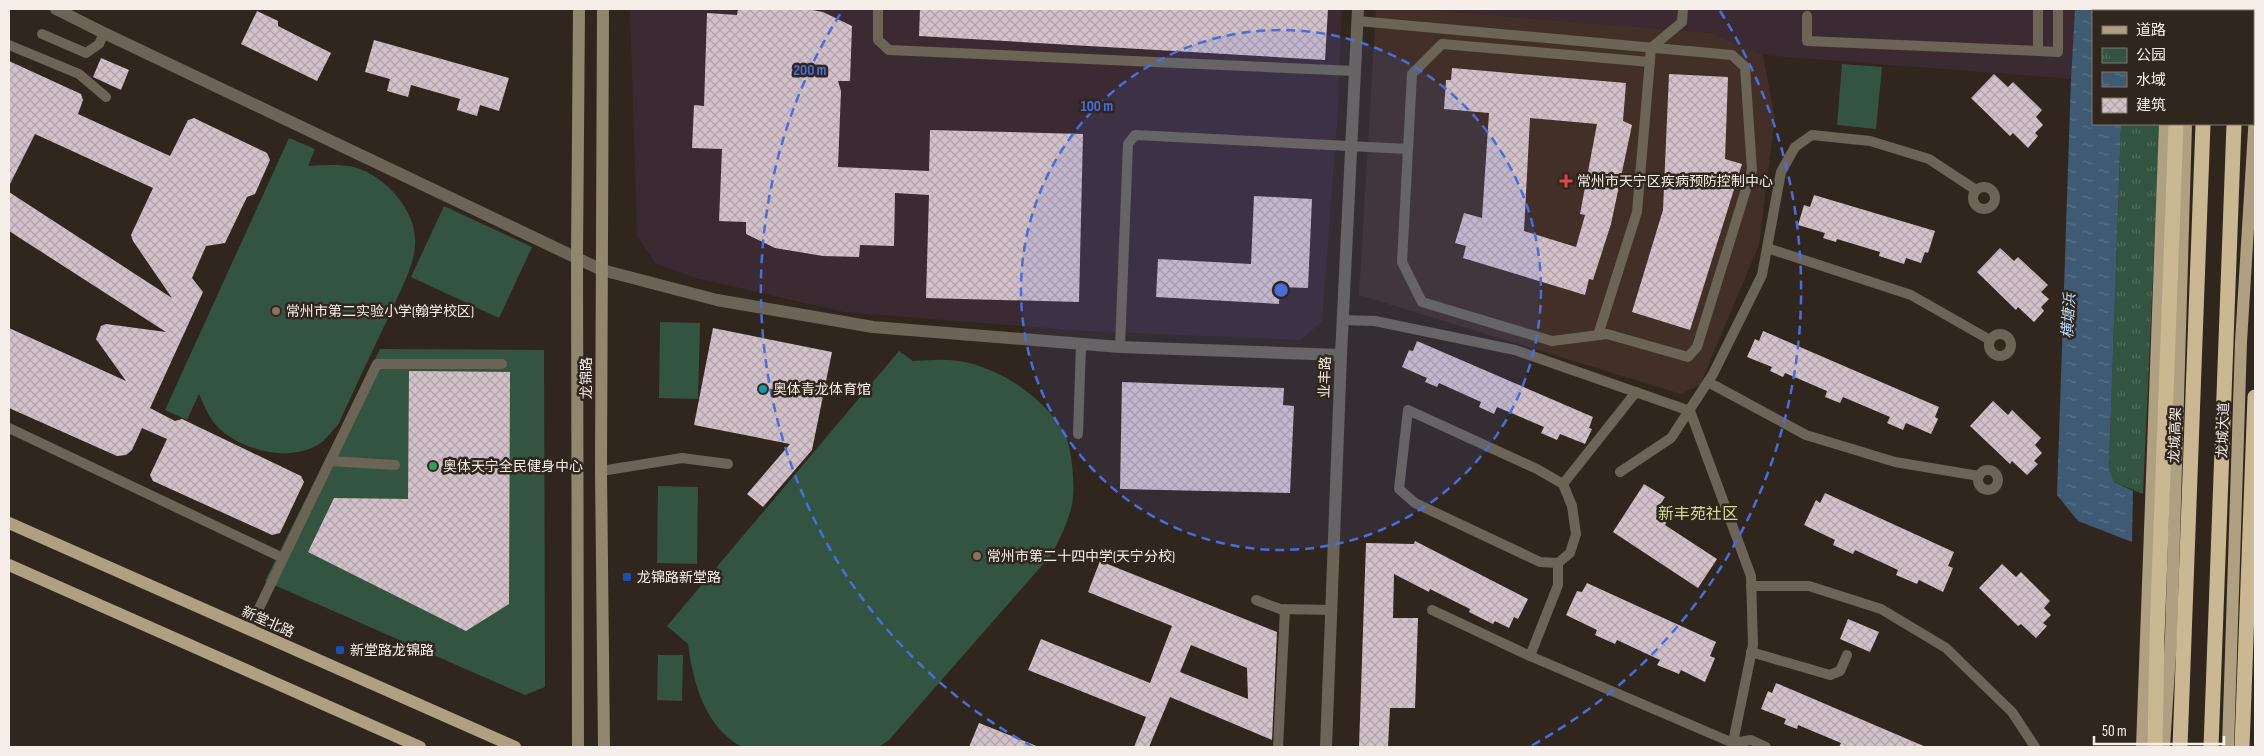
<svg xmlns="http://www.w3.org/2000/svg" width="2264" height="756" viewBox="0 0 2264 756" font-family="'Sofia Sans Condensed','Noto Sans SC',sans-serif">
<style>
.commercial{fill:#3c2a32}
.medical{fill:#412f28}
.green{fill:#335440}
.park{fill:url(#park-tufts)}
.water{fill:url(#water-ripples)}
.building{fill:url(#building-cross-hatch);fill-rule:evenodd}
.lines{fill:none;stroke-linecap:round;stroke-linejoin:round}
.lane{stroke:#6c6456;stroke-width:10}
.street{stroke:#6c6456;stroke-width:12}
.secondary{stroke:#92866f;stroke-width:12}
.primary{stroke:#afa082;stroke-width:12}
.highway{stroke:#cab893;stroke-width:15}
.ring{fill:none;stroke:#486edb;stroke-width:2.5;stroke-dasharray:9 6}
.health-dot{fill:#e0444e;stroke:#31261d;stroke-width:2}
.education-dot{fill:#8d6e63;stroke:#31261d;stroke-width:2}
.culture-dot{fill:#0f9aa8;stroke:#31261d;stroke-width:2}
.leisure-dot{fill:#2e9e5b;stroke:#31261d;stroke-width:2}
.transit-dot{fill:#1a4fb4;stroke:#31261d;stroke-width:2}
.labels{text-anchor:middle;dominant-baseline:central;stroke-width:5;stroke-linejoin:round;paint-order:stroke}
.poi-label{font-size:14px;fill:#f6eee9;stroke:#31261d;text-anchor:start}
.street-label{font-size:14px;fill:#f6eee9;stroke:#31261d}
.water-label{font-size:15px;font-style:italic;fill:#bfdffa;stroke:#31261d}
.quarter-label{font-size:16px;fill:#d3de91;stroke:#31261d}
.centre{fill:#486edb;stroke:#31261d;stroke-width:2.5}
.ring-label{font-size:15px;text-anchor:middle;font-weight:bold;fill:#486edb;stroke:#31261d;stroke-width:5;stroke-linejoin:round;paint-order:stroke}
</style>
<defs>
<pattern id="park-tufts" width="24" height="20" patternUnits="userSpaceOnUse" patternTransform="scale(1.25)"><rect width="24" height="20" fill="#335440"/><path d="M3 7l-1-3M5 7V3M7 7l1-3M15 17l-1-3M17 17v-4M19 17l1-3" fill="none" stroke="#516d5c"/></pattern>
<pattern id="water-ripples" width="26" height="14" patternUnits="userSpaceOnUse" patternTransform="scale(1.25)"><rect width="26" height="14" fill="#3e5b73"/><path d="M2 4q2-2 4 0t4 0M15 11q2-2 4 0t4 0" fill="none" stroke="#5a7387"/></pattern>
<pattern id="building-cross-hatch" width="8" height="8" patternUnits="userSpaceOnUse" patternTransform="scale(1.25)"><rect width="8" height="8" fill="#d3c1ca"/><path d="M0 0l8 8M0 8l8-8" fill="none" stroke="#b1a2a9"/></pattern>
</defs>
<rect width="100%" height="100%" fill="#31261d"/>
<g class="commercial">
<path d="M630 9H1342L1337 122 1322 321 1301 340 1086 331 844 312 696 278 655 263 637 235Z"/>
<path d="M1418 9H2075L2071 79 1763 55 1711 33Z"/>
</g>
<path class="medical" d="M1376 9H1418L1711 33 1763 55 1775 118 1759 245 1700 385 1681 394 1359 295Z"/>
<g class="green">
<path d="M1842 64 1882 67 1876 129 1837 125Z"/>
<path d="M289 138 315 149 308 166C323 165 339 164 354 167 386 176 418 212 415 246 413 270 399 292 390 314 372 351 355 388 338 425 333 430 328 437 322 442 294 463 246 452 221 430 210 421 205 407 199 394L187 420 165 410Z"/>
<path d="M444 206 532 247 499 318 411 277Z"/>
<path d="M660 322 700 323 698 399 659 398Z"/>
<path d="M380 349 544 350 545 687 525 695 265 581Z"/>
<path d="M899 351 913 361C931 360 951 358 969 363 1007 373 1041 397 1063 430 1071 442 1075 482 1073 497 1071 517 1061 536 1052 554L889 740 879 747H742C705 727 693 683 688 644L667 626Z"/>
<path d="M658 486 698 487 697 564 657 563Z"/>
<path d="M658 655H683L682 701 657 700Z"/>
</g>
<g class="park">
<rect x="2125" y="9" width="40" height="2"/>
<path d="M2121 124H2160L2143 494 2114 482 2109 468Z"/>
</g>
<path class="water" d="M2075 9H2125V11H2093V124H2121L2109 468 2114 482 2133 491 2132 542 2078 521 2057 495 2071 79Z"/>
<g class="building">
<path d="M738 9H807L823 12 852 26 850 81H838L841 91 838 167 929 171 930 130 1083 134 1079 302 926 298 929 195 895 193 894 246 860 245 859 257 823 256 775 248 746 234V222L719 221 722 149 692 148 694 105 704 106 707 13 737 15Z"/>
<path d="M920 9H1328L1325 60 919 36Z"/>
<path d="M257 11 278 21V26L331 53 317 81 241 44Z"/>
<path d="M374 40 509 78 499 111 480 105 477 116 457 110 460 99 411 85 408 97 387 91 390 79 365 72Z"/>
<path d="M101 58 129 70 121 90 93 77Z"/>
<path d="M9 61 81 94 83 100 78 114 170 156 188 120 194 118 267 153 270 160 255 194 247 197 225 243 206 246 192 278 203 292 150 408 175 421 182 419 301 476 304 482 280 533 272 535 153 481 150 475 167 439 142 428 132 450 126 455 117 456 9 408V328L126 381 96 339 101 326 106 324 166 332 9 231V192L172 298 133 241 131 235 153 188 35 134 9 186Z"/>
<path d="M1452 68 1626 83 1623 121 1632 125 1611 224 1593 280 1589 279 1585 295 1463 258 1466 246 1455 243 1464 213 1482 218 1489 113 1444 109 1446 80H1451ZM1530 118 1597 124 1580 214 1585 215 1576 247 1524 231Z"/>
<path d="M1669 74 1728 77 1725 159 1742 164 1690 330 1632 312 1663 210Z"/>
<path d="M1994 74 2008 87 2013 82 2042 110 2036 117 2043 125 2035 133 2038 136 2028 148 2013 133 2010 136 1971 98Z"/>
<path d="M1814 195 1935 231 1928 253 1925 252 1921 263 1906 258 1904 264 1879 256 1880 252 1837 239 1836 242 1823 238 1825 233 1798 225 1804 205 1810 207Z"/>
<path d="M1254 196 1312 199 1308 288 1280 287 1279 304 1156 297 1158 259 1251 264Z"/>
<path d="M2000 248 2014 261 2018 257 2048 285 2041 292 2049 299 2041 307 2044 311 2034 322 2018 307 2016 310 1977 272Z"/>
<path d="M713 328 832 352 812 450 763 507 747 494 790 444 694 425Z"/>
<path d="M1763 331 1939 407 1935 417 1938 419 1931 434 1906 423 1903 430 1887 423 1890 417 1843 397 1840 403 1825 397 1827 391 1785 373 1783 377 1770 371 1772 367 1747 357 1755 339 1759 341Z"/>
<path d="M1417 341 1593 417 1589 428 1592 429 1585 444 1560 434 1557 440 1541 433 1544 427 1497 407 1494 414 1479 407 1481 402 1439 383 1437 387 1425 382 1427 378 1402 367 1409 350 1413 351Z"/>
<path d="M409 371 510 372 509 604 466 631 308 552 334 498 408 499Z"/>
<path d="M1122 382 1284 388 1283 405 1294 406 1290 493 1120 489Z"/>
<path d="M1993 401 2008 415 2012 410 2041 438 2035 445 2042 453 2034 461 2038 464 2027 475 2012 461 2010 464 1970 426Z"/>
<path d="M1644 484 1665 497 1658 508 1670 516 1665 525 1717 559 1698 588 1613 532Z"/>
<path d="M1825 493 1954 552 1948 566 1953 568 1943 592 1919 580 1917 584 1896 575 1898 570 1855 550 1853 554 1833 545 1835 540 1804 525 1816 500 1820 503Z"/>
<path d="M1415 541 1528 599 1518 619 1514 617 1509 628 1495 621 1493 624 1469 612 1470 609 1430 589 1429 592 1394 574 1393 618H1418L1415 708H1390L1388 747H1359L1366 543 1414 544Z"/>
<path d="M1100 561 1277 632 1272 740 1170 697 1149 747H1134L1146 717 1028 670 1041 639 1150 683 1172 626 1088 592ZM1191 645 1247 668 1248 699 1180 672Z"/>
<path d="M2002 564 2016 577 2021 572 2050 601 2044 608 2051 615 2043 623 2047 626 2036 638 2021 624 2018 626 1979 588Z"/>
<path d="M1587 583 1716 642 1710 656 1715 658 1705 682 1681 670 1679 674 1657 665 1660 660 1617 640 1615 644 1595 635 1597 630 1566 615 1577 591 1582 592Z"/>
<path d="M1848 619 1879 632 1870 652 1840 639Z"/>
<path d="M1776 683 1926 747H1839L1841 743 1798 725 1797 729 1784 724 1786 719 1761 709 1768 691 1772 693Z"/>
<path d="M979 723 1039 747H969Z"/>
</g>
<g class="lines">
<g class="lane">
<path d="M878 9V40L889 50 1355 71"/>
<path d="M1807 16V41L2038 51V9"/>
<path d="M1358 21 1732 55 1745 67 1752 170 1697 347 1688 357 1607 334 1552 341 1422 302 1402 262 1412 74 1442 44 1650 62"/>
<path d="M42 34 86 53 99 44 104 33"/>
<path d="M9 45 79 74 106 97"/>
<path d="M2038 51 2058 52V9"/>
<circle cx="1984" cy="198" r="11"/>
<path d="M1767 248 1911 295 1990 340"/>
<path d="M1343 320 1375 321 1515 350 1690 411 1751 576 1753 645 1732 747"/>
<circle cx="2000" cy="345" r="11"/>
<path d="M1598 335 1637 212 1651 48 1682 22 1683 9"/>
<path d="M1120 347 1128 144 1135 135 1408 149"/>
<path d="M1708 382 1806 435 1895 462 1979 476"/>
<path d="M1408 410 1537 469 1563 484 1572 506 1576 534 1570 553 1558 563 1540 562 1415 503 1399 489Z"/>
<path d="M9 428 283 558"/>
<path d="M1078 434 1081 344"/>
<path d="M330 461 395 465"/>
<circle cx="1988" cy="480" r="10"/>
<path d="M601 471 682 458 728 464"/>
<path d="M1620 472 1671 438 1713 374 1762 275 1781 172 1795 147 1812 135 1870 141 1929 159 1976 190"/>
<path d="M1563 484 1636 392"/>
<path d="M1751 586H1809L1881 609 1946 648 2012 712 2035 747"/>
<path d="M1256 600 1280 609 1332 610"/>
<path d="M1432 610 1530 656 1733 743 1751 740 1766 747"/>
<path d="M249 629 377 364H502"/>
<path d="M1751 652 1830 675 1840 671 1847 655"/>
<path d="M1530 656 1558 585V563"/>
<path d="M1278 747 1285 609"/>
</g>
<g class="street">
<path d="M56 9 104 33 602 270 717 300 873 327 1120 347 1341 355"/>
<path d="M1326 747 1341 355 1358 9"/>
</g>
<g class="secondary">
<path d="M603 9 601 471 604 747"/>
<path d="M578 747 577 257 579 9"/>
</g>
<g class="primary">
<path d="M2177 11V9"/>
<path d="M9 523 515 747"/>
<path d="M9 565 420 747"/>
<path d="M2142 747 2165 124"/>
<path d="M2164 747 2171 638 2186 124"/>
<path d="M2228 747 2241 342 2255 114"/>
</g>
<g class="highway">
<path d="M2190 11V9"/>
<path d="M2207 11V9"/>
<path d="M2238 11V9"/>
<path d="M2155 747 2157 636 2176 124"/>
<path d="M2180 747 2203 124"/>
<path d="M2211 747 2234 124"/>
<path d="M2242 747 2255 397"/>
</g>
</g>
<circle cx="1281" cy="290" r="260" fill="#486edb" fill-opacity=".12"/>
<g class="ring">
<circle cx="1281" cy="290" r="260"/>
<path d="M1033 747A520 520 0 0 1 842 11M1720 11A520 520 0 0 1 1529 747"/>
</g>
<path class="health-dot" d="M1563.5 173.5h5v5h5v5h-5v5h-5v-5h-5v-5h5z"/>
<g class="education-dot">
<circle cx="276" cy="311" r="5"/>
<circle cx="977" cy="556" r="5"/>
</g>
<circle class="culture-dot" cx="763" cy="389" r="5"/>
<circle class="leisure-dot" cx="433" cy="466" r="5"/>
<g class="transit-dot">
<rect x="622" y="572" width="10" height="10" rx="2.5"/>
<rect x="335" y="645" width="10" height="10" rx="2.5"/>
</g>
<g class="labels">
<g class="poi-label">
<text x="1577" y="181">常州市天宁区疾病预防控制中心</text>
<text x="286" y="311">常州市第二实验小学(翰学校区)</text>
<text x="773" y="389">奥体青龙体育馆</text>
<text x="443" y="466">奥体天宁全民健身中心</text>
<text x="987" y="556">常州市第二十四中学(天宁分校)</text>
<text x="637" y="577">龙锦路新堂路</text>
<text x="350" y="650">新堂路龙锦路</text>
</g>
<g class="street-label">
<text transform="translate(1325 377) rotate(-88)">业丰路</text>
<text transform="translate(586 378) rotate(-90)">龙锦路</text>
<text transform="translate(2223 430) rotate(-88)">龙城大道</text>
<text transform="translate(2175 435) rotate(-88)">龙城高架</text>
<text transform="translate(268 622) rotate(24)">新堂北路</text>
</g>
<g class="water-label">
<text transform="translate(2069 316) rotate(-87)">横塘浜</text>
</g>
<g class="quarter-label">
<text x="1698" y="514">新丰苑社区</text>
</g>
</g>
<circle cx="1281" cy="290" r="8" class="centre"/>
<g class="ring-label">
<text x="810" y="75">200 m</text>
<text x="1097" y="111">100 m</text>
</g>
<rect width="2264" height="756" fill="none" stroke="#f6eee9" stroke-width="20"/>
<rect x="2092" y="10" width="162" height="115" fill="#31261d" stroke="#80766f"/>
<rect x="2102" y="26" width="25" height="8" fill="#afa082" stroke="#80766f"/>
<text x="2136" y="35" font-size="15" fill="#f6eee9">道路</text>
<rect x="2102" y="48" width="25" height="15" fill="url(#park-tufts)" stroke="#80766f"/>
<text x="2136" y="60" font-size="15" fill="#f6eee9">公园</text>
<rect x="2102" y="72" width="25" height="15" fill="url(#water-ripples)" stroke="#80766f"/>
<text x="2136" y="85" font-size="15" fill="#f6eee9">水域</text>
<rect x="2102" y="98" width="25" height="15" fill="url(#building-cross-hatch)" stroke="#80766f"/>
<text x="2136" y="110" font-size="15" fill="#f6eee9">建筑</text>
<path d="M2094 736v8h130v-8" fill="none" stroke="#f6eee9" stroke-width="2.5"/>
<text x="2102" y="736" font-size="15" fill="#f6eee9" stroke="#31261d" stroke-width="4" paint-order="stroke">50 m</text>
</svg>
